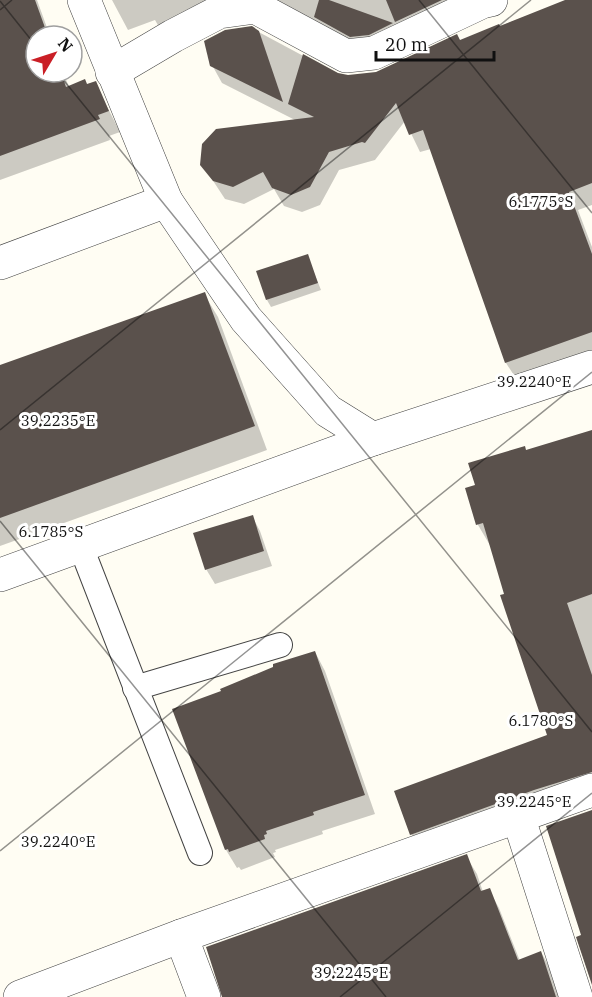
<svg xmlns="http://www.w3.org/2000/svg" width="592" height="997" viewBox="0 0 592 997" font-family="'IBM Plex Serif',serif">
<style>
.shadow{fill:#0003}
.building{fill:#5a514c}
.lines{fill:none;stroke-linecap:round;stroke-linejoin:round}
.service-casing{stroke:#434343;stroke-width:26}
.minor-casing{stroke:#434343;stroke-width:34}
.service{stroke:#fff;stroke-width:24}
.minor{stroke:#fff;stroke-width:33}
.ticks{fill:none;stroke:#101010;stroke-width:1.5;stroke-opacity:0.45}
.ticks-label{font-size:15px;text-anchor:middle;fill:#101010;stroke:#fff;stroke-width:6;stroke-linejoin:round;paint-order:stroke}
</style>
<rect width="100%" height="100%" fill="#fffdf3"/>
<g class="shadow">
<path d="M0 0H37L50 36H36V72H63L69 87 95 83 120 132 109 136 110 140 0 180Z"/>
<path d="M112 0H234L159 27 155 20 128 30Z"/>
<path d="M235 0H445L454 21 381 55Z"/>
<path d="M569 0H588L592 6V205L578 210 592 247V353L517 380 506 363 431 149 420 152 405 121 375 160 339 170 320 205 302 212 284 206 274 189 244 204 225 199 202 164 297 121 222 83 212 65 251 28 337 74 348 76 376 73Z"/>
<path d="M307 255 321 290 271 307 267 300Z"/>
<path d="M204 294 218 317 267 450 0 546V367Z"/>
<path d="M592 431V797L424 856 411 834 549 735 491 547 478 525 467 489 477 486 526 451Z"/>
<path d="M252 516 260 531 272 566 215 584 206 569Z"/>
<path d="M315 652 325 671 375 814 322 831 323 834 275 850 276 852 273 853 275 857 241 870 239 867 237 868 226 850 223 692Z"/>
<path d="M466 856 477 874 483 892 489 890 499 908 520 961 541 952 551 970 560 997H224Z"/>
</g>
<g class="building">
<path d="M0 0H35L48 36H36V72H61L66 87 85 79 87 84 96 81 109 111 98 115 100 119 0 156Z"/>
<path d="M319 0H329L393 23 369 35 350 37 314 17Z"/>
<path d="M386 0H442L395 22Z"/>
<path d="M565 0H592V183L569 192 592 254V332L505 363 423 130 409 135 396 103 365 143 362 142 329 152 310 187 291 195 272 188 263 172 233 187 213 181 200 165 202 144 216 129 314 117 288 104 303 54 338 73 348 75 376 72 457 34 460 40 499 24 500 26Z"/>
<path d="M252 26 259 31 283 102 210 66 204 41 225 30Z"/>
<path d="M308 254 318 283 266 300 256 271Z"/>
<path d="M205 292 255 426 0 518V365Z"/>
<path d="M592 430V594L567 603 592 675V772L534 790 410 835 394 791 547 735 500 595 504 594 483 523 476 525 465 488 475 485 468 463 525 446 526 450Z"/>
<path d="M253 515 264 551 205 570 193 533Z"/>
<path d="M315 651 365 795 313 812 314 815 266 831 267 834 264 835 265 839 229 852 228 849 225 850 172 709 221 691 220 689 273 667V664Z"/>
<path d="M592 810V985L576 937 581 935 546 826Z"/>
<path d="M467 854 481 891 490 888 518 960 541 951 556 997H222L206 947Z"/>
</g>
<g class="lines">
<defs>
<g id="service">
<path d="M81 547 200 853"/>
<path d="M135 688 280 645"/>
</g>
<g id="minor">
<path d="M112 72 173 36 219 12 255 7 346 56 374 53 482 2 491 0"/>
<path d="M166 201 246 319 328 411 373 439"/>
<path d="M0 263 166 201 84 0"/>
<path d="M0 575 373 439 592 367"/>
<path d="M518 816 576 997"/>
<path d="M181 936 204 997"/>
<path d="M20 997 181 936 592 790"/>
</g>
</defs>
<use href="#service" class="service-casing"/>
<use href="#minor" class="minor-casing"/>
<use href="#service" class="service"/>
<use href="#minor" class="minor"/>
</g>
<path class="ticks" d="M419 0 592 213M0 1 36 46M0 10 12 0M57 72 592 732M0 430 531 0M0 521 386 997M0 851 592 372M340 997 592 793"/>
<g class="ticks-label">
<text x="541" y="207">6.1775°S</text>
<text x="534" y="387">39.2240°E</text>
<text x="58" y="426">39.2235°E</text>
<text x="51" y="537">6.1785°S</text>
<text x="541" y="726">6.1780°S</text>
<text x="534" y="807">39.2245°E</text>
<text x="58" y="847">39.2240°E</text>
<text x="351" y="978">39.2245°E</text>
</g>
<g transform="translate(54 54) rotate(51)"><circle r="28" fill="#ffffff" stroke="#9f9f9f" stroke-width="1.5"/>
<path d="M0-4.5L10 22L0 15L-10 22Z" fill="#ca1f26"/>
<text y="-9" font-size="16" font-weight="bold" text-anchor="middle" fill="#101010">N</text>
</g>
<path d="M376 51v9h118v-9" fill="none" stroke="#101010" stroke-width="3"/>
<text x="385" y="51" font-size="18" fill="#101010" stroke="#ffffff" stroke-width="4.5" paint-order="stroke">20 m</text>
</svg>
